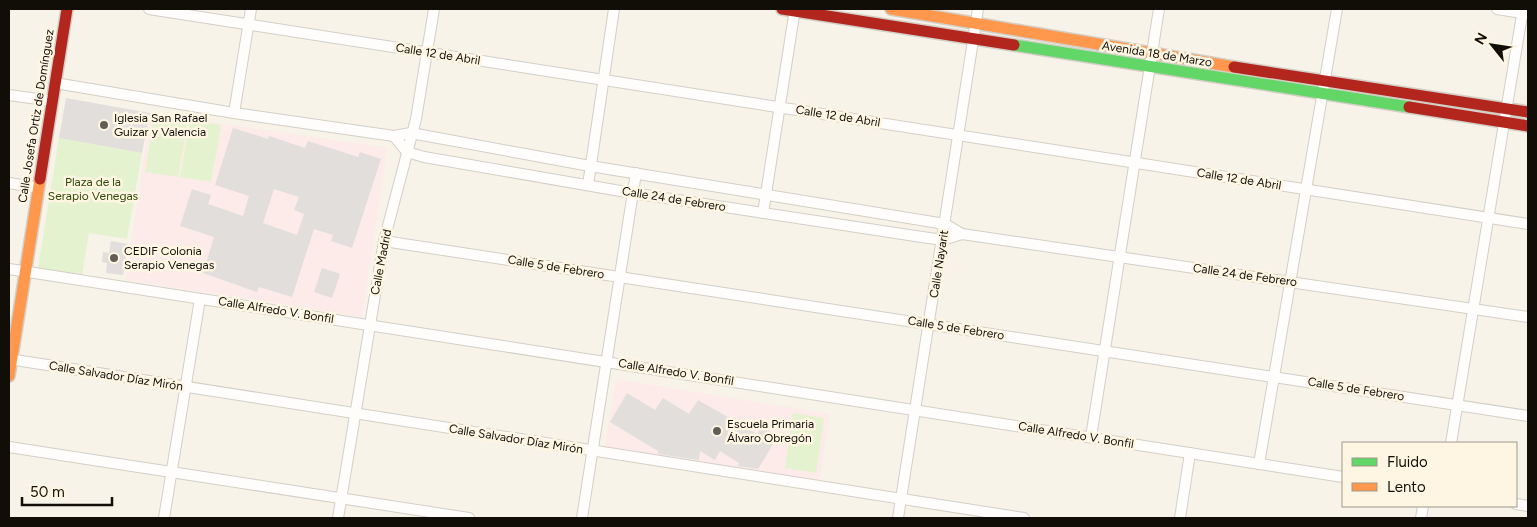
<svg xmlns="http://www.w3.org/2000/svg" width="1537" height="527" viewBox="0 0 1537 527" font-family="Figtree,sans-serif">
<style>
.education{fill:#fcebe8}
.green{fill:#e5f2cf}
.building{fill:#e1dedc;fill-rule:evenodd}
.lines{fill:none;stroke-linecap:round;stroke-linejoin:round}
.street-casing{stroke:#d3cfc7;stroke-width:12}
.fast-casing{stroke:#d3cfc7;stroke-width:14}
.slow-casing{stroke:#d3cfc7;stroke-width:14}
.jam-casing{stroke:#d3cfc7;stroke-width:14}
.street{stroke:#fefdfc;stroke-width:10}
.fast{stroke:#63d668;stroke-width:11}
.slow{stroke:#ff974d;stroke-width:11}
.jam{stroke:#b3261e;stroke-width:11}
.poi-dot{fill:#625e56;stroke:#fef5e2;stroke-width:2}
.labels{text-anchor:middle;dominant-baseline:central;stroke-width:5;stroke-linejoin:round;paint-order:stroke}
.street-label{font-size:12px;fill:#110e08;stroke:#fef5e2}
.poi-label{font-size:12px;fill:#110e08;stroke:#fef5e2;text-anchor:start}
.park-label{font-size:12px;fill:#2f4809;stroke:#fef5e2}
</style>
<rect width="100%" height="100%" fill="#f8f3e8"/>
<g class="education">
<path d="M150 113 387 148 362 317 126 280Z"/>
<path d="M616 379 830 414 819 482 605 447Z"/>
</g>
<g class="green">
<path d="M154 115 188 120 178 177 145 172Z"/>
<path d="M190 120 221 125 211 182 180 177Z"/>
<path d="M59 138 142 153 127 239 89 233 82 275 38 268Z"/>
<path d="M793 413 824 418 816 473 785 468Z"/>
</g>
<g class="building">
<path d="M66 98 150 113 142 153 59 138Z"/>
<path d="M233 128 268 139 269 136 305 148 308 141 358 157 360 152 381 159 352 248 331 241 333 235 314 229 292 297 259 287 257 292 203 273 214 237 180 226 192 189 211 195 208 204 243 216 249 196 215 185ZM274 189 299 197 294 210 304 214 297 235 263 223Z"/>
<path d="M111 241 128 244 123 275 106 273 107 263 102 262 103 252 109 253Z"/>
<path d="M322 268 340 274 332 298 314 292Z"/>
<path d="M627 393 655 410 663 398 689 414 698 400 757 434 762 426 778 436 758 469 738 466 739 463 720 451 715 460 700 451 699 460 658 454V451L610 422Z"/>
</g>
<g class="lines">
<defs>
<g id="street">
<path d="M149 9 1528 224"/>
<path d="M1497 9 1528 14"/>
<path d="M55 83 234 113 394 136 411 133 590 166 945 224 962 234"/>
<path d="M9 95 52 101"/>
<path d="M234 113 251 9"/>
<path d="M394 136 407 152 424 157 632 193 922 237 943 240 962 234 1528 317"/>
<path d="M9 183 39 188"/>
<path d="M588 185 614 9"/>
<path d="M763 213 795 9"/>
<path d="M384 241 1528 416"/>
<path d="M9 269 1343 477"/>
<path d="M9 359 1024 518"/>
<path d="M1091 437 1159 9"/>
<path d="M1451 443 1523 9"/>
<path d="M9 447 469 518"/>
<path d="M1259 464 1337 9"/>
<path d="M1516 504 1528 506"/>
<path d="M164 518 200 299"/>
<path d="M338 518 384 241 416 119 434 9"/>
<path d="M582 518 636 173"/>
<path d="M898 518 978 9"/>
<path d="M1180 518 1190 453"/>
<path d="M1421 518 1423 506"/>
</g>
<path id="fast" d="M1014 45 1409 107"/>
<g id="slow">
<path d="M891 9 1234 67"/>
<path d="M9 376 40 179"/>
</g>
<g id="jam">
<path d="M782 9 1014 45"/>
<path d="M1234 67 1528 112"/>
<path d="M1409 107 1528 126"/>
<path d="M40 179 67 9"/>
</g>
</defs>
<use href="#street" class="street-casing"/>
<use href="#fast" class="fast-casing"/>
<use href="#slow" class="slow-casing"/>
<use href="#jam" class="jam-casing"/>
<use href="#street" class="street"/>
<use href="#fast" class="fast"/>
<use href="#slow" class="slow"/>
<use href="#jam" class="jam"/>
</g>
<g class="poi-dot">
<circle cx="104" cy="125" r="5"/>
<circle cx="114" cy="258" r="5"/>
<circle cx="717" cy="431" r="5"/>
</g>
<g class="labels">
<g class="street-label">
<text transform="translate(438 54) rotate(9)">Calle 12 de Abril</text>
<text transform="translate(1157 54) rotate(9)">Avenida 18 de Marzo</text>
<text transform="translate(36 116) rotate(-81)">Calle Josefa Ortiz de Domínguez</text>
<text transform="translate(838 116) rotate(9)">Calle 12 de Abril</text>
<text transform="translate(1239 179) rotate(9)">Calle 12 de Abril</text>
<text transform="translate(674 199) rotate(9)">Calle 24 de Febrero</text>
<text transform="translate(381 262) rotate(-79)">Calle Madrid</text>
<text transform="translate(939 264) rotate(-81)">Calle Nayarit</text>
<text transform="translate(556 267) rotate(9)">Calle 5 de Febrero</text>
<text transform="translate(1245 275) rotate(8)">Calle 24 de Febrero</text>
<text transform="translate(276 310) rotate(9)">Calle Alfredo V. Bonfil</text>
<text transform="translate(956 328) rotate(9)">Calle 5 de Febrero</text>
<text transform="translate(676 372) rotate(9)">Calle Alfredo V. Bonfil</text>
<text transform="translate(116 376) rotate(9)">Calle Salvador Díaz Mirón</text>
<text transform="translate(1356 389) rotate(9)">Calle 5 de Febrero</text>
<text transform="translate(1076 435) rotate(9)">Calle Alfredo V. Bonfil</text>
<text transform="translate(516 439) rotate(9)">Calle Salvador Díaz Mirón</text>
</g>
<g class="poi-label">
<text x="114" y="118">Iglesia San Rafael<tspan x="114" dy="14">Guizar y Valencia</tspan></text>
<text x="124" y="251">CEDIF Colonia<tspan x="124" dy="14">Serapio Venegas</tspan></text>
<text x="727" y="424">Escuela Primaria<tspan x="727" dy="14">Álvaro Obregón</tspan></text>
</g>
<g class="park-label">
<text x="93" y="182">Plaza de la<tspan x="93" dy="14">Serapio Venegas</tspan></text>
</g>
</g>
<rect width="1537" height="527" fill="none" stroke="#110e08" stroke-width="20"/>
<rect x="1342" y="442" width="175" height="65" fill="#fef5e2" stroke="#9f998b"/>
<rect x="1352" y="458" width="25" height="8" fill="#63d668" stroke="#9f998b"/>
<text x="1387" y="467" font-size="15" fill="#110e08">Fluido</text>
<rect x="1352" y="483" width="25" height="8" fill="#ff974d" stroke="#9f998b"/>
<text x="1387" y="492" font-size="15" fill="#110e08">Lento</text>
<g transform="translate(1492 45) rotate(300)" stroke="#fef5e2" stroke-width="4" paint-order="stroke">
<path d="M0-4L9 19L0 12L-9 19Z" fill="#110e08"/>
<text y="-8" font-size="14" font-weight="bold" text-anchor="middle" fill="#110e08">N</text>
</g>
<path d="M22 497v8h90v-8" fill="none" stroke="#110e08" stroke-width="2.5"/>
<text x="30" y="497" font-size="15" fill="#110e08" stroke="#fef5e2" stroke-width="4" paint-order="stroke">50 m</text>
</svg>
